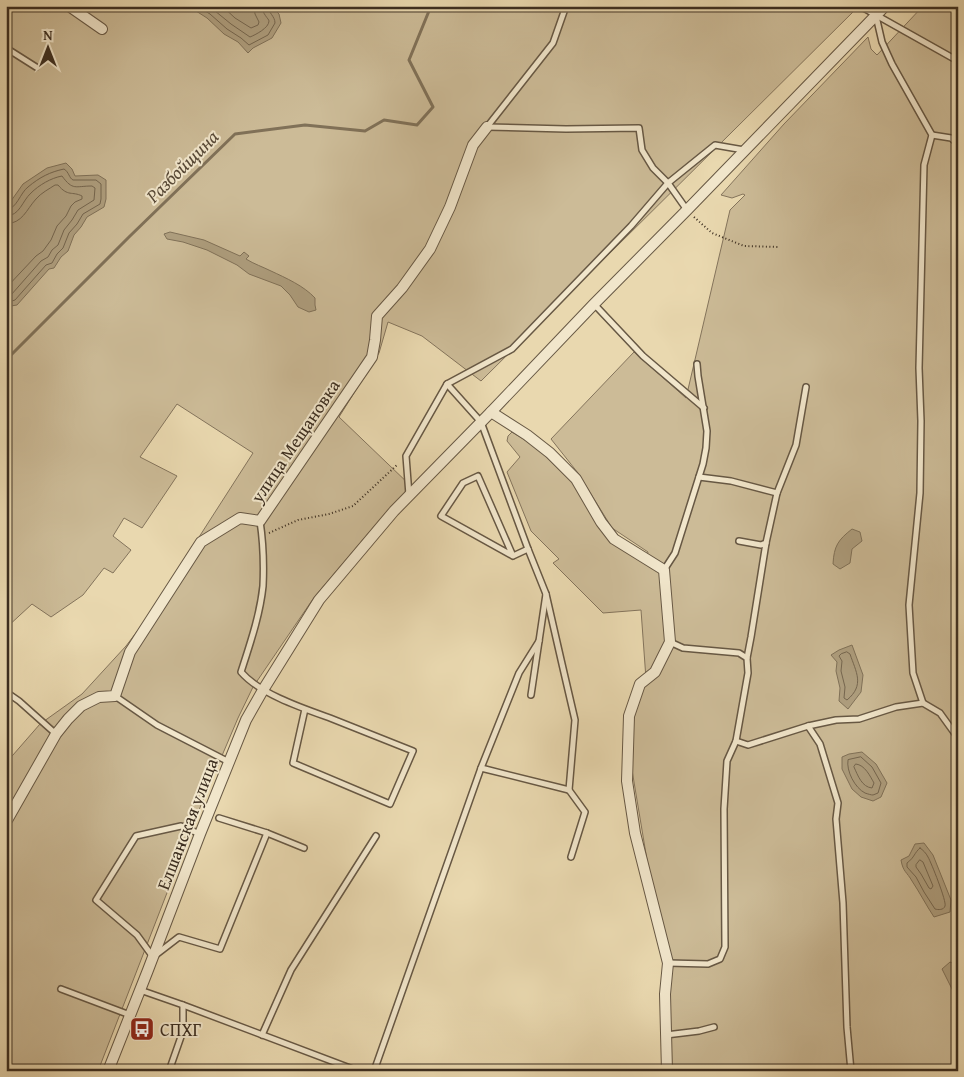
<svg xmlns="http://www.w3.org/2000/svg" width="964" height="1077" viewBox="0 0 964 1077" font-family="'Gentium Book Plus',serif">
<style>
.green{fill:#ccbb97;stroke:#84745c}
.water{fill:#ae9e7e;stroke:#807158}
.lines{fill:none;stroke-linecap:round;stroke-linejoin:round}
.shore{stroke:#75664f;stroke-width:1}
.stream{stroke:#807158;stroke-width:3}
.lane-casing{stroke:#675844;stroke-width:8}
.street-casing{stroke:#675844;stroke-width:12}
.path{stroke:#3c2e20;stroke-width:2;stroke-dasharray:1 2.5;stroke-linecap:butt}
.lane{stroke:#f1e6cb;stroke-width:5}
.street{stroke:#f1e6cb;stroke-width:10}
.labels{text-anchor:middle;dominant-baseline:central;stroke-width:4;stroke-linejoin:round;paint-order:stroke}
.street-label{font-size:18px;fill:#3c2e20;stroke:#f1e6cb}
.poi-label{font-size:18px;fill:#3c2e20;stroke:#f1e6cb;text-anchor:start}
.water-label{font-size:19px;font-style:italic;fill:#584a38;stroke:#f1e6cb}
</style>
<rect width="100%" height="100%" fill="#e9d8af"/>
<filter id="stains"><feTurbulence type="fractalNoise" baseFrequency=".004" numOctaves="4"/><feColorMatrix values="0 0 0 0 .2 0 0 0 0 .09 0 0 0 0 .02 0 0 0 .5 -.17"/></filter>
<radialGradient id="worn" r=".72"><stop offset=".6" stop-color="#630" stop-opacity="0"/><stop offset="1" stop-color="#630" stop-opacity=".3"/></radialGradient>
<g class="green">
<path d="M6 6H859L481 381 422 336 388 322 379 353 339 417 412 487 389 509 315 596 253 687 238 718 201 805 98 1071H6V763L40 724 82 694 126 646 157 605 192 548 253 453 177 404 140 457 177 476 142 528 124 518 113 536 131 550 113 573 104 568 83 595 51 617 32 604 6 628Z"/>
<path d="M923 6H958V1071H671L668 955 648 866 627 740 646 679 641 610 603 613 553 563 559 559 531 531 507 472 520 457 507 441 508 436 512 432 536 447 572 482 612 543 645 563 648 552 612 528 578 473 551 439 634 352 686 398 730 210 745 195 743 194 732 198 721 195 784 124 868 37 871 49 877 55Z"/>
</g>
<g class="water">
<path d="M196 6H271L279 14 281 23 272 38 253 48 248 53 238 42 224 34 207 18 196 11Z"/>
<path d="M66 163 72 169 75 176 98 175 106 180V199L104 207 87 217 81 227 74 235 68 251 61 257 54 268 49 269 17 305 11 306 6 313V208L23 184 47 168Z"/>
<path d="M170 232 204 240 240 256 244 252 249 256 246 259C254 264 263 267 271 271 286 278 304 286 315 298V305L316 310 309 312 298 307 290 295 281 286 249 274 237 265 207 250 183 242 167 239 164 234Z"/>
<path d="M852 529 860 532 862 541 852 549 850 563 840 569 833 564C834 546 838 540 852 529Z"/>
<path d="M852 645 863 675 861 692 848 709 839 701 840 688 836 671 837 662 831 655 839 650Z"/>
<path d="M862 752 876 764 887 783 881 797 873 801 861 797 852 789 842 769V757L849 754Z"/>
<path d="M924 843 933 855 951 900 950 912 934 917C926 905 920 893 912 881 907 872 903 872 901 860L909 856 915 844Z"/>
<path d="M950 962 958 965V1024L955 1017V995L942 969Z"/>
</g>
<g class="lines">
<g class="shore">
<path d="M201 6 202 9 210 14 227 29 241 38 249 45 268 35 275 23C275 16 268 13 268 6"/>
<path d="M209 6 231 24 250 37C255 35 269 28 269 21 269 19 262 14 262 6"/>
<path d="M222 6 235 18 251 28 258 25 259 22 255 14 254 6"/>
<path d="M6 210C17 209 20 193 28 187 40 177 50 172 64 169 69 172 69 178 73 180H96L101 184V199L100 204 83 214 77 224 69 233 63 248 57 254 52 263 46 265 15 300 9 302 6 305"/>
<path d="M6 216C20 216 22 201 31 193 39 185 51 178 62 176 73 191 75 186 92 186L95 188 94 200 78 210 72 220 64 230 58 245 52 250 48 257 41 261 11 295 6 297"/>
<path d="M6 224C23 223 26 210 36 199 41 193 49 189 55 185H58C68 197 72 191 82 196V199L75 202 71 206 66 216 57 226 51 240 43 251 36 256 6 288"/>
<path d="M847 652 850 654C856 672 865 685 847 700L844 698 845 687 841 671 842 661 839 656 841 654Z"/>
<path d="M861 757 872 767 881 783 878 793 873 795C871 795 868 794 865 793 855 788 846 771 848 760Z"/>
<path d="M856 764C865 765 870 776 874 783L872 788C862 787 858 776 854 767Z"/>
<path d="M920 848C923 850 926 853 928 857 931 862 947 902 945 906 944 910 938 910 935 909L924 892 916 877 907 867V863C915 857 914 853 920 848Z"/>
<path d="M920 860 923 862 933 886 931 889 929 888 921 874 916 867V865Z"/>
</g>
<path class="stream" d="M6 360 129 237 235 134 305 125 365 131 384 120 417 125 433 107 409 60 431 6"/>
<defs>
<g id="lane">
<path d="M860 6 958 61"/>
<path d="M876 16 882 42 892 64 932 135 924 165 919 368 921 421 920 493 909 605 913 673 923 703"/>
<path d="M6 48 36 67"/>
<path d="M487 127 566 129 639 128 642 150 653 168 668 183 687 210"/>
<path d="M487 127 553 43 566 6"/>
<path d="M932 135 951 138 958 144"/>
<path d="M594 304 643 356 704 408"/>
<path d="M958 315 956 335 958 416"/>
<path d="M447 384 481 422 528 549 513 556 441 516 463 483 478 476 513 556"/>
<path d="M699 477 731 481 777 493"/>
<path d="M409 495 406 456 447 384 512 349 631 226 668 183 715 145 744 150"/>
<path d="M260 521C263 541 264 565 263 586 260 615 250 644 241 672 260 694 302 708 330 718 357 729 385 740 413 751L390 804 293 763 305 709"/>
<path d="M739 541 761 545 766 543"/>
<path d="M528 549 546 594 531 695"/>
<path d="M664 570 675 553 703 464 706 448 707 431 698 376 697 364"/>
<path d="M546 594 562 664 575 720 569 790 585 812 571 857"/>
<path d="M539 641 519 673 481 768 569 790"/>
<path d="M747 658 751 637 766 543 777 493 796 445 806 387"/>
<path d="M6 692 19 701 56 734"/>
<path d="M115 696 157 725 229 762"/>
<path d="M808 726 820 744 838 803 836 819 843 903 847 1027 851 1071"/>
<path d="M736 741 748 745 808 726 836 720 859 719 896 707 923 703 940 713 958 738"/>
<path d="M219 818 267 833 304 848"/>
<path d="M200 834 181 826 136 836 96 900 137 935 153 957 179 937 220 949 267 833"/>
<path d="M668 963 708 964 720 959 725 947 724 809 727 761 736 741 748 673 747 658 739 653 683 648 670 642"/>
<path d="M61 989 130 1015"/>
<path d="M140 990 183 1005V1031L169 1071"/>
<path d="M183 1005 358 1071"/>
<path d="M262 1035 291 970 376 836"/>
<path d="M666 1035 699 1031 714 1027"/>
<path d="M374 1071 481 768"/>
</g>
<g id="street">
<path d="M69 6 102 29"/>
<path d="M491 412 527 435 550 453 576 479 601 522 614 539 664 570 670 642 655 672 640 684 629 716 627 781 635 833 668 963 665 994 667 1071"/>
<path d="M6 822 56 734 68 719 81 706 99 697 115 696 130 652 201 542 240 518 260 521 372 357 375 340 377 316 402 288 430 249 450 207 473 145 487 127"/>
<path d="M108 1071 148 970 200 834 246 720 263 690 319 600 394 511 491 412 594 304 687 210 885 6"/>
</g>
</defs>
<use href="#lane" class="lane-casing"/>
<use href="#street" class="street-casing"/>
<g class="path">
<path d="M694 217 712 233 744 246 779 247"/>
<path d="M269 533 298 520 329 514 353 506 398 464"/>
</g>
<use href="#lane" class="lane"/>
<use href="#street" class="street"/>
</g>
<defs>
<symbol id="bus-square" viewBox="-11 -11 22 22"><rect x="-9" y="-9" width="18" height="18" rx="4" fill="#8f2418" stroke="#f1e6cb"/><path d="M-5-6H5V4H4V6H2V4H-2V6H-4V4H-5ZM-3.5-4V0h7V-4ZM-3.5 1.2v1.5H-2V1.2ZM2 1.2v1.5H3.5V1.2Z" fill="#fff"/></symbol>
</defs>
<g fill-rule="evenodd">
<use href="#bus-square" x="128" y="1015" width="28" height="28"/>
</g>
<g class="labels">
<g class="street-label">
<text transform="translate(295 441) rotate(-56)">улица Мещановка</text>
<text transform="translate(187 824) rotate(-69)">Елшанская улица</text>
</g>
<g class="poi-label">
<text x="160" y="1029">СПХГ</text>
</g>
<g class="water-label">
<text transform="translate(182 166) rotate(-45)">Разбойщина</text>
</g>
</g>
<rect width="964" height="1077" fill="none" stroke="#e9d8af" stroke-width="25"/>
<rect x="8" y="8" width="949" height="1062" fill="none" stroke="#3c2e20" stroke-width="2.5"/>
<rect x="12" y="12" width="939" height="1052" fill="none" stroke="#3c2e20"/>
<g transform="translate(48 48)" stroke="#f1e6cb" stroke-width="4" paint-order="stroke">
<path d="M0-4L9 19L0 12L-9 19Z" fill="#3c2e20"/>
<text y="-8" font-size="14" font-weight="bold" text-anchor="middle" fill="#3c2e20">N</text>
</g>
<rect width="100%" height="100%" filter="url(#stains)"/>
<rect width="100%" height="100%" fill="url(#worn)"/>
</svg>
